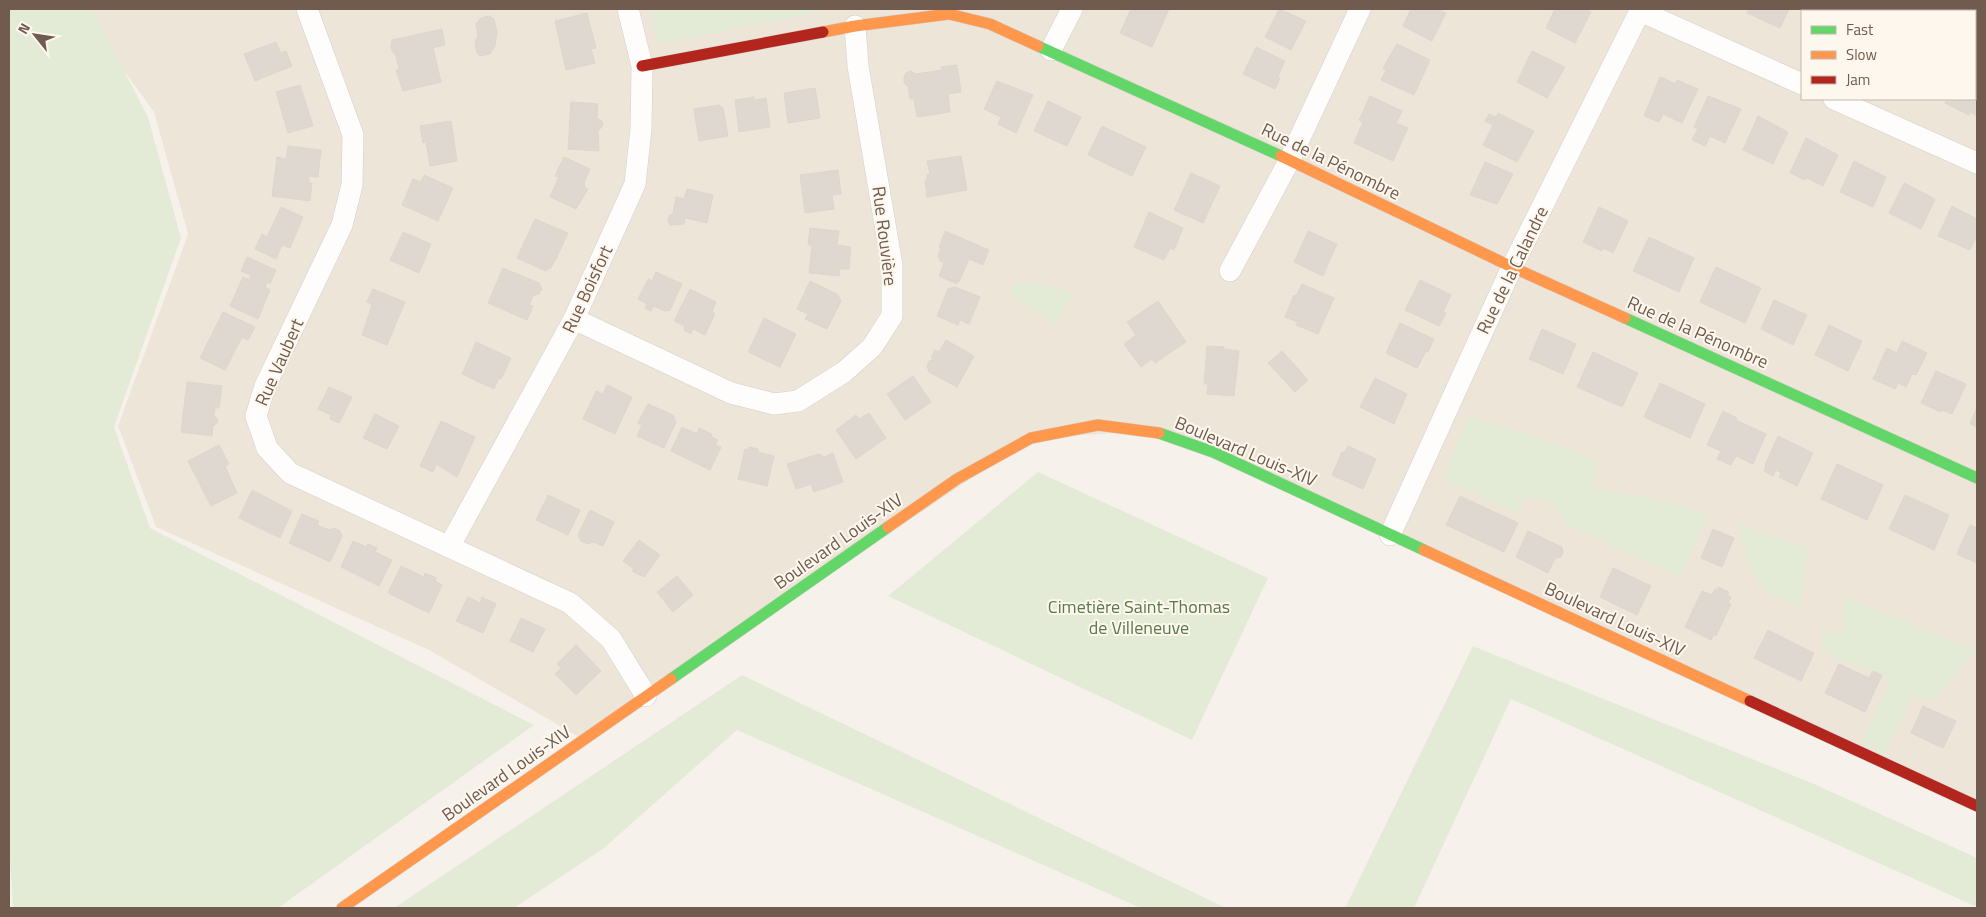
<svg xmlns="http://www.w3.org/2000/svg" width="1986" height="917" viewBox="0 0 1986 917" font-family="'Titillium Web',sans-serif">
<style>
.residential{fill:#eee5d9;fill-rule:evenodd}
.green{fill:#e3ebd7}
.building{fill:#dfd8d1;stroke:#ded6ce}
.lines{fill:none;stroke-linecap:round;stroke-linejoin:round}
.street-casing{stroke:#d5cfc9;stroke-width:22}
.fast-casing{stroke:#d5cfc9;stroke-width:12}
.slow-casing{stroke:#d5cfc9;stroke-width:12}
.jam-casing{stroke:#d5cfc9;stroke-width:12}
.street{stroke:#fefdfc;stroke-width:21}
.fast{stroke:#63d668;stroke-width:11}
.slow{stroke:#ff974d;stroke-width:11}
.jam{stroke:#b3261e;stroke-width:11}
.labels{text-anchor:middle;dominant-baseline:central;stroke-width:4;stroke-linejoin:round;paint-order:stroke}
.street-label{font-size:18px;fill:#715b4e;stroke:#fdf7ed}
.park-label{font-size:18px;fill:#587b4a;stroke:#fdf7ed}
</style>
<rect width="100%" height="100%" fill="#f6f2eb"/>
<path class="residential" d="M79 9H1977V806L1155 431 1031 438 584 740 429 650 156 527 118 426 188 234 154 112ZM1802 11H1975V99H1802Z"/>
<g class="green">
<path d="M9 9H92L148 117 181 238 114 427 150 528 534 725 278 908H13L9 841Z"/>
<path d="M650 9H832L658 44Z"/>
<path d="M1015 283 1049 285 1073 293 1056 325 1008 294Z"/>
<path d="M1468 417 1539 438 1598 461 1592 488 1657 499 1709 514 1680 577 1563 523 1554 503 1525 497 1517 513 1442 479Z"/>
<path d="M1038 472 1268 578 1192 740 888 596Z"/>
<path d="M1737 524 1808 548 1800 609 1763 588 1747 561Z"/>
<path d="M1845 597 1977 651 1956 672 1934 702 1913 696 1884 755 1861 742 1891 679 1823 652 1820 634 1841 633Z"/>
<path d="M1473 646 1814 784 1977 858V907L1511 699 1414 908H1345Z"/>
<path d="M742 675 1226 908H1141L737 730 604 848 514 908H394Z"/>
</g>
<g class="building">
<path d="M1131 9H1169L1152 47 1120 33Z"/>
<path d="M1279 9 1306 21 1291 50 1265 37Z"/>
<path d="M1411 9H1438L1446 13 1432 41 1403 26Z"/>
<path d="M1555 9H1585L1591 12 1575 43 1546 28Z"/>
<path d="M1749 9H1789L1780 28 1747 13Z"/>
<path d="M587 13 596 48 591 49 595 63 566 70 555 21Z"/>
<path d="M489 16 494 19 497 32 495 46 490 54 480 56 477 53 475 43 478 35 476 24 481 18Z"/>
<path d="M442 29 445 45 433 48 441 82 403 91 396 70 399 69 396 56 392 51 391 46 392 40Z"/>
<path d="M276 42 281 53 286 51 292 66 255 81 244 54Z"/>
<path d="M1397 44 1430 60 1414 95 1381 80 1386 70 1383 68Z"/>
<path d="M1256 47 1285 61 1278 76 1280 78 1275 89 1243 74Z"/>
<path d="M1532 51 1565 67 1547 98 1517 82Z"/>
<path d="M957 65 961 92 948 94 950 112 917 117 914 99H910L908 86 904 83V77L906 73 911 71 916 74 942 70 941 67Z"/>
<path d="M1975 75V78L1977 79V116L1970 112 1969 115 1945 103 1947 99H1975Z"/>
<path d="M1660 77 1676 84 1677 80 1698 89 1682 123 1663 114 1659 122 1644 116Z"/>
<path d="M997 81 1033 95 1016 133 998 124 1001 117 984 109Z"/>
<path d="M300 85 313 126 288 133 276 92Z"/>
<path d="M815 88 820 118 788 123 784 93Z"/>
<path d="M1370 96 1402 111 1396 123 1408 128 1393 161 1354 143 1363 122 1359 120Z"/>
<path d="M1708 96 1741 109 1725 143 1710 136 1705 146 1692 140 1698 129 1694 127Z"/>
<path d="M754 97V100L766 98 770 127 739 132 735 100Z"/>
<path d="M1048 101 1081 117 1067 146 1034 131Z"/>
<path d="M571 102 598 104 597 118 603 122 602 127 598 131 599 151 568 149Z"/>
<path d="M719 105 723 108 728 136 699 141 694 109Z"/>
<path d="M1498 113 1534 131 1517 162 1483 145 1493 125 1485 121 1489 114 1496 117Z"/>
<path d="M1758 116 1788 132 1773 164 1743 150Z"/>
<path d="M451 121 457 161 430 166 426 142 423 143 420 126Z"/>
<path d="M1102 126 1146 147 1132 176 1088 155Z"/>
<path d="M1806 138 1838 155 1823 186 1807 178 1805 180 1790 173Z"/>
<path d="M288 146 321 150 318 177 309 176V183H312L310 201 272 196 277 157 286 159Z"/>
<path d="M961 156 967 190 927 197 925 180H927V175L930 174 927 161Z"/>
<path d="M564 157 590 169 584 182 585 188 588 189 576 209 550 197 559 177 555 176Z"/>
<path d="M1854 161 1886 177 1873 207 1840 192Z"/>
<path d="M1485 162 1513 174 1497 204 1470 195Z"/>
<path d="M838 170 841 194 832 195 834 209 805 213 800 175Z"/>
<path d="M1191 173 1220 186 1203 223 1174 210Z"/>
<path d="M424 175 453 188 438 221 402 205 413 179 421 182Z"/>
<path d="M1904 183 1935 199 1921 229 1889 213Z"/>
<path d="M687 189 713 195 707 223 685 218 684 224 670 225 668 221 669 216 673 213 676 197 684 199Z"/>
<path d="M1952 206 1977 219V235L1970 250 1938 236Z"/>
<path d="M281 207 303 217 290 248 282 245 276 259 255 249 262 234 267 237Z"/>
<path d="M1599 207 1628 221 1613 253 1603 248 1602 251 1583 242Z"/>
<path d="M1149 212 1183 228 1174 250 1170 248 1164 260 1134 247Z"/>
<path d="M535 219 568 233 556 259 550 269 548 268 546 271 517 258Z"/>
<path d="M810 228 839 231 837 245 851 247 849 269H840L839 276 809 273 812 245H808Z"/>
<path d="M945 231 989 250 983 265 969 259 959 282 958 281 957 284 939 276 944 263 940 261 938 256 941 248 939 247Z"/>
<path d="M1308 231 1337 244 1323 276 1294 262Z"/>
<path d="M403 232 431 244 419 273 390 260Z"/>
<path d="M1649 237 1694 258 1679 292 1633 271Z"/>
<path d="M247 257 276 270 270 284 267 282 265 287 270 290 258 319 230 306 243 277 249 280 251 275 241 271Z"/>
<path d="M1716 267 1761 288 1745 323 1700 302Z"/>
<path d="M503 268 539 283 542 289 539 294 533 296 529 305 533 306 527 320 488 303Z"/>
<path d="M656 272 682 284 670 310 665 311 653 306 651 311 645 308 647 304 638 299 648 279 652 281Z"/>
<path d="M1420 280 1451 295 1443 312 1446 313 1439 326 1405 310Z"/>
<path d="M810 281 837 294 841 301 827 329 805 319 808 314 797 309Z"/>
<path d="M1302 284 1334 298 1318 334 1296 325 1298 322 1285 317 1294 295 1296 296Z"/>
<path d="M955 287 980 297 969 324 960 320 958 325 937 316 948 289Z"/>
<path d="M373 289 405 302 387 345 362 335 372 305 367 302Z"/>
<path d="M690 289 716 302 712 312 715 314 705 335 693 329 691 334 684 330 685 326 674 321Z"/>
<path d="M1774 300 1807 315 1793 345 1761 329Z"/>
<path d="M1158 301 1186 342 1155 363 1152 359 1141 367 1124 344 1136 335 1127 322Z"/>
<path d="M223 312 255 327 248 340 242 337 225 370 200 358Z"/>
<path d="M764 318 796 334 780 367 748 352Z"/>
<path d="M1400 323 1434 339 1428 352 1426 351 1417 368 1386 353Z"/>
<path d="M1829 325 1862 341 1848 371 1815 355Z"/>
<path d="M1542 329 1576 344 1563 374 1529 359Z"/>
<path d="M946 340 974 356 957 387 929 372 927 366 929 361 934 360 931 358 935 350 939 352Z"/>
<path d="M1902 341 1927 353 1916 375 1912 374 1906 387 1898 383 1895 389 1873 379 1887 348 1897 353Z"/>
<path d="M476 342 511 358 501 379 499 378 494 389 462 374Z"/>
<path d="M1207 346 1224 347V349L1239 351 1234 396 1207 394 1208 384H1204Z"/>
<path d="M1282 351 1308 380 1295 392 1268 363Z"/>
<path d="M1593 352 1638 373 1622 407 1577 387Z"/>
<path d="M1936 371 1966 384 1952 414 1942 410 1941 412 1921 403Z"/>
<path d="M913 376 931 402 905 420 887 394Z"/>
<path d="M1375 378 1407 394 1394 424 1360 407Z"/>
<path d="M187 382 222 386 219 408H215L214 415 218 420 217 423 213 426 212 436 181 432Z"/>
<path d="M1660 383 1705 404 1690 438 1644 417Z"/>
<path d="M607 385 632 397 615 434 583 419 596 391 603 394Z"/>
<path d="M329 387 352 397 339 423 330 419 331 415 318 409Z"/>
<path d="M648 404 673 415 676 422 664 448 637 436 642 425 638 423Z"/>
<path d="M1977 407V427L1970 424Z"/>
<path d="M1723 411 1737 418 1736 420 1766 434 1753 464 1736 456 1731 465 1717 459 1721 451 1707 445Z"/>
<path d="M869 413 886 438 856 459 836 430 856 415 859 419Z"/>
<path d="M375 414 399 426 387 449 363 438Z"/>
<path d="M441 421 475 437 457 477 436 464 433 472 420 466Z"/>
<path d="M682 427 697 434 699 428 712 434 711 437 718 440 715 445 721 447 710 470 671 451Z"/>
<path d="M1778 436 1813 453 1797 486 1779 477 1781 473 1776 470 1773 476 1764 471 1766 466 1765 465Z"/>
<path d="M219 445 229 464 225 466 237 493 211 506 188 461Z"/>
<path d="M1348 446 1376 459 1363 489 1332 475 1342 452 1344 453Z"/>
<path d="M749 447 758 449V452L774 456 767 486 738 479 745 449 749 450Z"/>
<path d="M833 453 843 482 814 492 811 484 796 489 787 464 819 454 824 457Z"/>
<path d="M1837 464 1883 485 1867 520 1821 499Z"/>
<path d="M252 490 292 511 280 538 239 518Z"/>
<path d="M548 495 580 510 568 535 536 520Z"/>
<path d="M1905 495 1949 515 1934 550 1889 529Z"/>
<path d="M1460 496 1518 523 1504 552 1446 525Z"/>
<path d="M590 510 614 522 603 546 593 542 587 544 581 541 578 535Z"/>
<path d="M302 514 319 521 317 525 329 530 334 528 340 531 342 536 330 562 289 543Z"/>
<path d="M1970 525 1977 528V563L1957 554Z"/>
<path d="M1713 529 1734 538 1722 567 1701 558Z"/>
<path d="M1528 531 1562 547 1563 552 1561 557 1555 558 1548 573 1516 557Z"/>
<path d="M639 540 660 555 644 577 632 571 634 569 623 561Z"/>
<path d="M353 541 366 547 368 544 377 548 375 552 392 560 379 586 341 567Z"/>
<path d="M401 566 424 577 425 573 436 578 435 581 442 585 429 613 388 593Z"/>
<path d="M1613 568 1651 586 1637 615 1600 597Z"/>
<path d="M677 576 693 595 673 612 657 592Z"/>
<path d="M1718 587 1729 592 1727 595 1731 597 1728 603 1731 604 1716 636 1714 634 1711 640 1685 627 1702 591 1712 595 1715 589 1717 590Z"/>
<path d="M468 597 480 603 482 597 496 604 483 633 456 621Z"/>
<path d="M521 618 545 629 533 652 510 641Z"/>
<path d="M1768 630 1814 653 1801 681 1754 658Z"/>
<path d="M576 645 601 671 576 695 555 674 561 668 557 664Z"/>
<path d="M1839 664 1869 678 1873 671 1882 675 1865 712 1825 693Z"/>
<path d="M1923 706 1956 721 1943 748 1911 733Z"/>
</g>
<g class="lines">
<defs>
<g id="street">
<path d="M307 9 353 135 352 185 342 225 265 386 256 416 267 448 290 473 570 603 611 639 646 696"/>
<path d="M1640 11 1802 84"/>
<path d="M1051 50 1072 9"/>
<path d="M1834 99 1977 163"/>
<path d="M1230 271 1289 161 1360 9"/>
<path d="M574 319 731 393 774 404 798 401 844 372 872 347 892 316V265L858 66 855 26"/>
<path d="M1390 535 1512 267 1641 9"/>
<path d="M449 547 574 319 635 184 641 129 642 66 628 9"/>
</g>
<g id="fast">
<path d="M1038 46 1281 156"/>
<path d="M1625 318 1977 478"/>
<path d="M1159 433 1213 452 1424 550"/>
<path d="M671 679 888 527"/>
</g>
<g id="slow">
<path d="M823 32 855 26 949 14 990 24 1038 46"/>
<path d="M1281 156 1512 267 1625 318"/>
<path d="M888 527 957 479 1031 438 1098 425 1159 433"/>
<path d="M1424 550 1750 701"/>
<path d="M342 908 671 679"/>
</g>
<g id="jam">
<path d="M642 66 823 32"/>
<path d="M1750 701 1977 806"/>
</g>
</defs>
<use href="#street" class="street-casing"/>
<use href="#fast" class="fast-casing"/>
<use href="#slow" class="slow-casing"/>
<use href="#jam" class="jam-casing"/>
<use href="#street" class="street"/>
<use href="#fast" class="fast"/>
<use href="#slow" class="slow"/>
<use href="#jam" class="jam"/>
</g>
<g class="labels">
<g class="street-label">
<text transform="translate(1331 161) rotate(26)">Rue de la Pénombre</text>
<text transform="translate(885 236) rotate(83)">Rue Rouvière</text>
<text transform="translate(1512 270) rotate(-64)">Rue de la Calandre</text>
<text transform="translate(587 289) rotate(-65)">Rue Boisfort</text>
<text transform="translate(1698 332) rotate(24)">Rue de la Pénombre</text>
<text transform="translate(279 362) rotate(-66)">Rue Vaubert</text>
<text transform="translate(1246 451) rotate(23)">Boulevard Louis-XIV</text>
<text transform="translate(838 541) rotate(-35)">Boulevard Louis-XIV</text>
<text transform="translate(1615 619) rotate(25)">Boulevard Louis-XIV</text>
<text transform="translate(506 773) rotate(-35)">Boulevard Louis-XIV</text>
</g>
<g class="park-label">
<text x="1139" y="606">Cimetière Saint-Thomas<tspan x="1139" dy="21">de Villeneuve</tspan></text>
</g>
</g>
<rect width="1986" height="917" fill="none" stroke="#715b4e" stroke-width="20"/>
<rect x="1801" y="10" width="175" height="90" fill="#fdf7ed" stroke="#c5b9ad"/>
<rect x="1811" y="26" width="25" height="8" fill="#63d668" stroke="#c5b9ad"/>
<text x="1846" y="35" font-size="15" fill="#715b4e">Fast</text>
<rect x="1811" y="51" width="25" height="8" fill="#ff974d" stroke="#c5b9ad"/>
<text x="1846" y="60" font-size="15" fill="#715b4e">Slow</text>
<rect x="1811" y="76" width="25" height="8" fill="#b3261e" stroke="#c5b9ad"/>
<text x="1846" y="85" font-size="15" fill="#715b4e">Jam</text>
<g transform="translate(35 35) rotate(300)" stroke="#fdf7ed" stroke-width="4" paint-order="stroke">
<path d="M0-4L9 19L0 12L-9 19Z" fill="#715b4e"/>
<text y="-8" font-size="14" font-weight="bold" text-anchor="middle" fill="#715b4e">N</text>
</g>
</svg>
